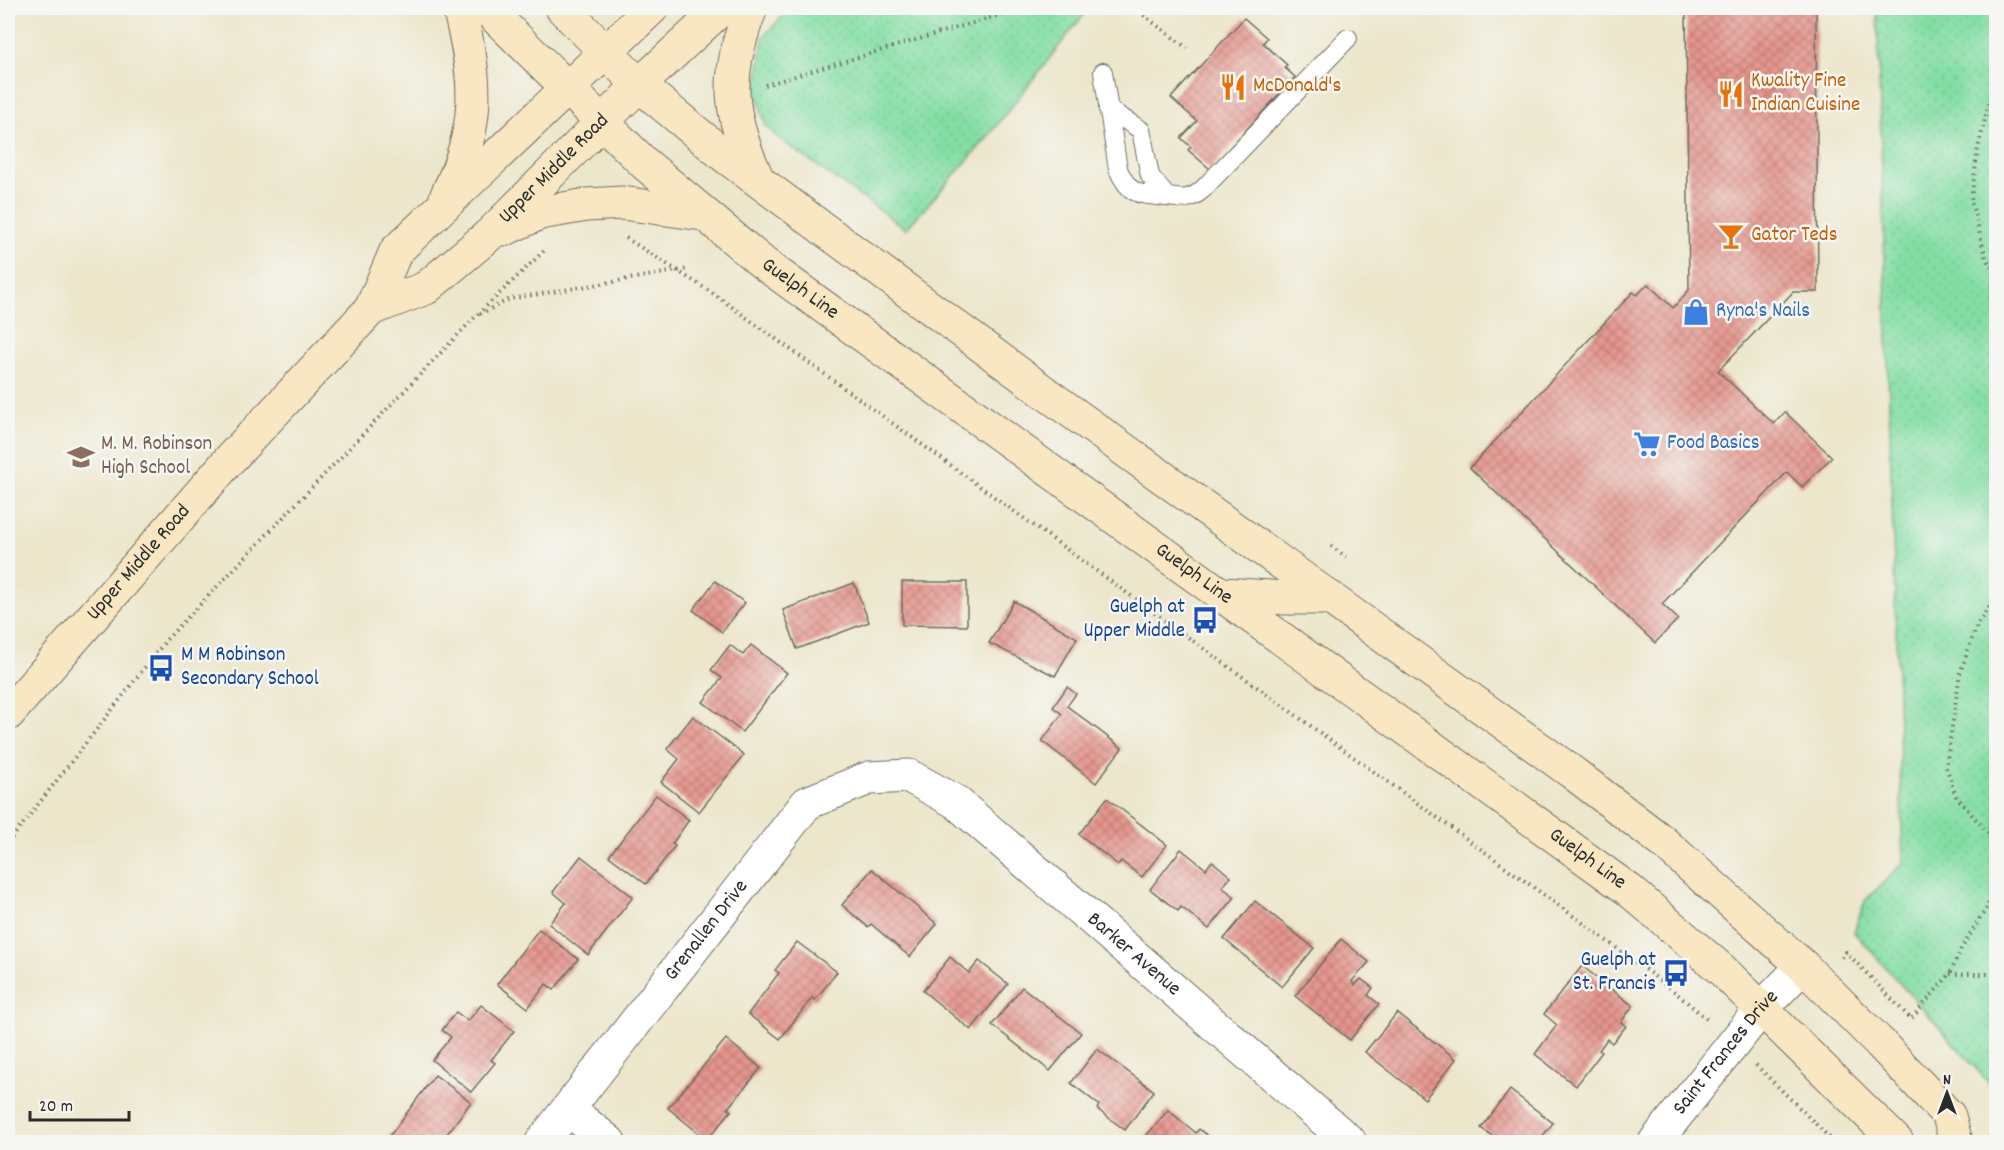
<svg xmlns="http://www.w3.org/2000/svg" width="2004" height="1150" viewBox="0 0 2004 1150" font-family="Dekko,sans-serif">
<style>
.grass{fill:url(#grass-dots);stroke:#578468;stroke-width:1.5}
.building{fill:url(#building-cross-hatch)}
.lines{fill:none;stroke-linecap:round;stroke-linejoin:round}
.service-casing{stroke:#6f6c63;stroke-width:20}
.minor-casing{stroke:#6f6c63;stroke-width:35}
.secondary-casing{stroke:#6f6c63;stroke-width:35}
.path{stroke:#6f6c63;stroke-width:4;stroke-dasharray:1.5 4.5;stroke-linecap:butt}
.service{stroke:#fff;stroke-width:18}
.minor{stroke:#fff;stroke-width:33}
.secondary{stroke:#f9e7c3;stroke-width:33}
.labels{text-anchor:middle;dominant-baseline:central;stroke-width:5;stroke-linejoin:round;paint-order:stroke}
.food-label{font-size:21px;fill:#c56008;stroke:#f6f6f2;text-anchor:start}
.street-label{font-size:21px;fill:#2b2b2b;stroke:#f6f6f2}
.shop-label{font-size:21px;fill:#366cbe;stroke:#f6f6f2;text-anchor:start}
.education-label{font-size:21px;fill:#785e54;stroke:#f6f6f2;text-anchor:start}
.transit-label{font-size:21px;fill:#164399;stroke:#f6f6f2;text-anchor:end}
</style>
<defs>
<pattern id="grass-dots" width="8" height="8" patternUnits="userSpaceOnUse" patternTransform="scale(1.5)"><rect width="8" height="8" fill="#83dea4"/><path d="M2 2h.1M6 6h.1" fill="none" stroke="#71bf8d" stroke-width="1.8" stroke-linecap="round"/></pattern>
<pattern id="building-cross-hatch" width="8" height="8" patternUnits="userSpaceOnUse" patternTransform="scale(1.5)"><rect width="8" height="8" fill="#e6968e"/><path d="M0 0l8 8M0 8l8-8" fill="none" stroke="#bb7b74"/></pattern>
</defs>
<rect width="100%" height="100%" fill="#f6f6f2"/>
<filter id="ink" filterUnits="userSpaceOnUse"><feTurbulence type="fractalNoise" baseFrequency=".0167" numOctaves="2"/><feDisplacementMap in="SourceGraphic" scale="12" xChannelSelector="R" yChannelSelector="G"/><feConvolveMatrix kernelMatrix="1 2 1 2 8 2 1 2 1" color-interpolation-filters="sRGB"/></filter>
<filter id="wash" filterUnits="userSpaceOnUse"><feTurbulence type="fractalNoise" baseFrequency=".008" numOctaves="4" result="noise"/><feDisplacementMap in="SourceGraphic" scale="24" xChannelSelector="R" yChannelSelector="G"/><feGaussianBlur stdDeviation="1.35" result="paint"/><feColorMatrix in="noise" values="0 0 0 0 0 0 0 0 0 0 0 0 0 0 0 0 0 1.4 0 .05"/><feComposite in="paint" operator="in"/></filter>
<g filter="url(#wash)">
<rect width="100%" height="100%" fill="#ece6cb"/>
<g class="grass">
<path d="M791 8H1089L982 144 906 229 778 138 766 126 756 92 763 37Z"/>
<path d="M1877 8H1996V1091L1854 932 1865 901 1903 863Z"/>
</g>
<g id="blocks">
<g class="building">
<path d="M1686 8H1816L1818 292H1793L1718 371 1774 424 1785 412 1832 457 1802 487 1787 472 1662 604 1678 619 1655 643 1470 468 1633 292 1637 295 1648 284 1673 308 1689 290Z"/>
<path d="M1244 18 1267 38 1263 43 1287 65 1284 67 1295 77 1210 169 1188 150 1191 147 1181 138 1197 121 1171 98Z"/>
<path d="M715 581 745 603 722 632 693 610Z"/>
<path d="M902 582H967V626L902 625Z"/>
<path d="M854 583 869 622 797 649 783 610Z"/>
<path d="M1014 601 1077 638 1055 676 989 643Z"/>
<path d="M730 645 743 655 751 645 787 673 742 732 703 702 722 678 711 670Z"/>
<path d="M1067 687 1076 694 1067 706 1122 748 1096 783 1042 741 1062 714 1053 707Z"/>
<path d="M693 716 744 755 699 812 661 782 679 759 667 749Z"/>
<path d="M656 795 689 820 672 844 675 846 646 884 609 856Z"/>
<path d="M1107 798 1167 845 1142 877 1121 861 1118 865 1079 834Z"/>
<path d="M1181 849 1206 869 1212 861 1231 877 1222 887 1235 897 1209 929 1181 907 1178 911 1150 889Z"/>
<path d="M581 856 633 897 588 955 549 924 566 903 553 892Z"/>
<path d="M872 869 937 924 910 957 871 924 868 927 842 905Z"/>
<path d="M1255 901 1314 948 1282 987 1224 939Z"/>
<path d="M539 929 578 959 554 990 546 984 528 1008 497 984Z"/>
<path d="M1341 939 1369 962 1352 981 1355 985 1361 979 1373 988 1368 995 1379 1004 1350 1040 1295 996Z"/>
<path d="M797 942 837 972 815 1000 812 998 780 1039 748 1014 779 973 775 970Z"/>
<path d="M950 957 969 973 979 961 1008 984 971 1030 923 991Z"/>
<path d="M1582 966 1633 1006 1621 1022 1626 1026 1612 1043 1607 1039 1599 1050 1602 1052 1576 1086 1535 1054 1557 1025 1544 1014Z"/>
<path d="M1022 987 1081 1033 1050 1071 992 1025Z"/>
<path d="M481 1005 514 1031 491 1060 495 1063 471 1092 432 1060 451 1037 442 1030 456 1012 468 1021Z"/>
<path d="M1397 1013 1456 1059 1425 1099 1365 1052Z"/>
<path d="M726 1039 761 1068 728 1108 731 1111 707 1140 668 1108Z"/>
<path d="M1097 1049 1154 1091 1125 1130 1097 1109 1099 1105 1071 1083Z"/>
<path d="M435 1075 471 1102 441 1142 436 1138 432 1142H394L388 1138Z"/>
<path d="M1510 1090 1553 1123 1538 1142H1501L1481 1128Z"/>
<path d="M1168 1110 1196 1133 1199 1129 1216 1142H1141Z"/>
</g>
</g>
</g>
<g filter="url(#ink)">
<use href="#blocks" fill-opacity="0" stroke="#6f6c63" stroke-width="1.5"/>
<g class="lines">
<defs>
<g id="service">
<path d="M1103 72 1118 169C1130 197 1140 194 1167 197 1182 199 1189 201 1202 190L1348 38"/>
<path d="M1108 109 1141 130 1150 176 1167 197"/>
</g>
<g id="minor">
<path d="M568 1109 609 1142"/>
<path id="s1" d="M542 1142 807 803 869 778 909 776 956 802 1350 1142"/>
<path id="s2" d="M1655 1142 1761 1009 1803 966"/>
</g>
<g id="secondary">
<path id="s3" d="M486 8 644 163 763 263 1629 890 1722 970 1897 1142"/>
<path d="M562 8 639 85 726 157 1051 397 1573 773 1663 842 1803 966 1877 1040 1949 1116 1956 1142"/>
<path d="M751 8C724 75 728 115 758 180"/>
<path d="M446 197C481 126 478 82 459 8"/>
<path d="M505 229 540 213 587 205 622 203 703 214"/>
<path id="s4" d="M371 309 426 288 489 235 639 85 722 8"/>
<path d="M1223 594 1285 598H1331"/>
<path id="s5" d="M8 714 231 458 371 309 396 251 652 8"/>
</g>
</defs>
<use href="#service" class="service-casing"/>
<use href="#minor" class="minor-casing"/>
<use href="#secondary" class="secondary-casing"/>
<g class="path">
<path d="M1134 8 1187 48"/>
<path d="M1996 74 1978 148 1971 201 1986 258 1996 277"/>
<path d="M765 85 1023 8"/>
<path d="M626 238 714 294 1587 926 1675 992 1709 1021"/>
<path d="M480 314 510 299 689 269"/>
<path d="M1331 546 1346 557"/>
<path d="M8 843 167 639 475 317 546 249"/>
<path d="M1842 958 1846 952 1911 1019 1950 974 1961 949 1988 906 1993 865 1990 836 1956 796 1946 767 1960 673 1977 625 1996 597"/>
<path d="M1950 974H1996"/>
<path d="M1756 1065 1834 1142"/>
</g>
<use href="#service" class="service"/>
<use href="#minor" class="minor"/>
<use href="#secondary" class="secondary"/>
</g>
</g>
<defs>
<symbol id="restaurant-bare" viewBox="-9 -9 18 18"><path d="M-5-6h1v4h1v-4h1v4h1v-4h1v5L-1.5 .5V6h-2V.5L-5-1ZM5-6V6H3V1.5H1.5Q1.5-4 5-6Z" fill="#e8710a" stroke="#f6f6f2" stroke-width="2.5" paint-order="stroke"/></symbol>
<symbol id="bar-bare" viewBox="-9 -9 18 18"><path d="M-6-5H6L.8 .8V4.5H3.5V6h-7V4.5H-.8V.8Z" fill="#e8710a" stroke="#f6f6f2" stroke-width="2.5" paint-order="stroke"/></symbol>
<symbol id="shop-bare" viewBox="-9 -9 18 18"><path d="M-5-2.5h2.3a2.7 3.5 0 0 1 5.4 0H5L5.5 6h-11ZM-1.5-2.5h3a1.5 2.3 0 0 0-3 0Z" fill="#3f7fe0" stroke="#f6f6f2" stroke-width="2.5" paint-order="stroke"/></symbol>
<symbol id="supermarket-bare" viewBox="-9 -9 18 18"><path d="M-6-5.5h2.5l.6 2H6L4.5 2H-2.5L-4.4-4H-6ZM-1.5 3.2a1.3 1.3 0 1 0 .1 0ZM3 3.2a1.3 1.3 0 1 0 .1 0Z" fill="#3f7fe0" stroke="#f6f6f2" stroke-width="2.5" paint-order="stroke"/></symbol>
<symbol id="school-bare" viewBox="-9 -9 18 18"><path d="M0-5L7-2L0 1L-7-2ZM-4 1L0 2.5L4 1V4Q0 6-4 4Z" fill="#8d6e63" stroke="#f6f6f2" stroke-width="2.5" paint-order="stroke"/></symbol>
<symbol id="bus-bare" viewBox="-9 -9 18 18"><path d="M-5-6H5V4H4V6H2V4H-2V6H-4V4H-5ZM-3.5-4V0h7V-4ZM-3.5 1.2v1.5H-2V1.2ZM2 1.2v1.5H3.5V1.2Z" fill="#1a4fb4" stroke="#f6f6f2" stroke-width="2.5" paint-order="stroke"/></symbol>
</defs>
<g fill-rule="evenodd">
<use href="#restaurant-bare" x="1214" y="68" width="38" height="38"/>
<use href="#restaurant-bare" x="1712" y="75" width="38" height="38"/>
<use href="#bar-bare" x="1712" y="217" width="38" height="38"/>
<use href="#shop-bare" x="1677" y="293" width="38" height="38"/>
<use href="#supermarket-bare" x="1628" y="425" width="38" height="38"/>
<use href="#school-bare" x="62" y="438" width="38" height="38"/>
<use href="#bus-bare" x="1186" y="601" width="38" height="38"/>
<use href="#bus-bare" x="142" y="649" width="38" height="38"/>
<use href="#bus-bare" x="1657" y="954" width="38" height="38"/>
</g>
<g class="labels">
<g class="food-label">
<text x="1751" y="82">Kwality Fine<tspan x="1751" dy="24">Indian Cuisine</tspan></text>
<text x="1253" y="87">McDonald's</text>
<text x="1751" y="236">Gator Teds</text>
</g>
<g class="street-label">
<text stroke="none"><textPath href="#s4" startOffset="234">Upper Middle Road</textPath></text>
<text stroke="none"><textPath href="#s3" startOffset="422">Guelph Line</textPath></text>
<text stroke="none"><textPath href="#s5" startOffset="200">Upper Middle Road</textPath></text>
<text stroke="none"><textPath href="#s3" startOffset="908">Guelph Line</textPath></text>
<text stroke="none"><textPath href="#s3" startOffset="1394">Guelph Line</textPath></text>
<text stroke="none"><textPath href="#s1" startOffset="268">Grenallen Drive</textPath></text>
<text stroke="none"><textPath href="#s1" startOffset="825">Barker Avenue</textPath></text>
<text stroke="none"><textPath href="#s2" startOffset="114">Saint Frances Drive</textPath></text>
</g>
<g class="shop-label">
<text x="1716" y="312">Ryna's Nails</text>
<text x="1667" y="444">Food Basics</text>
</g>
<g class="education-label">
<text x="101" y="445">M. M. Robinson<tspan x="101" dy="24">High School</tspan></text>
</g>
<g class="transit-label">
<text x="1185" y="608">Guelph at<tspan x="1185" dy="24">Upper Middle</tspan></text>
<text x="181" y="656" text-anchor="start">M M Robinson<tspan x="181" dy="24">Secondary School</tspan></text>
<text x="1656" y="961">Guelph at<tspan x="1656" dy="24">St. Francis</tspan></text>
</g>
</g>
<rect width="2004" height="1150" fill="none" stroke="#f6f6f2" stroke-width="30"/>
<g transform="translate(1947 1093)" stroke="#f6f6f2" stroke-width="4.5" paint-order="stroke">
<path d="M0-4.5L10 22L0 15L-10 22Z" fill="#2b2b2b"/>
<text y="-9" font-size="16" font-weight="bold" text-anchor="middle" fill="#2b2b2b">N</text>
</g>
<path d="M30 1111v9h99v-9" fill="none" stroke="#2b2b2b" stroke-width="3"/>
<text x="39" y="1111" font-size="18" fill="#2b2b2b" stroke="#f6f6f2" stroke-width="4.5" paint-order="stroke">20 m</text>
</svg>
